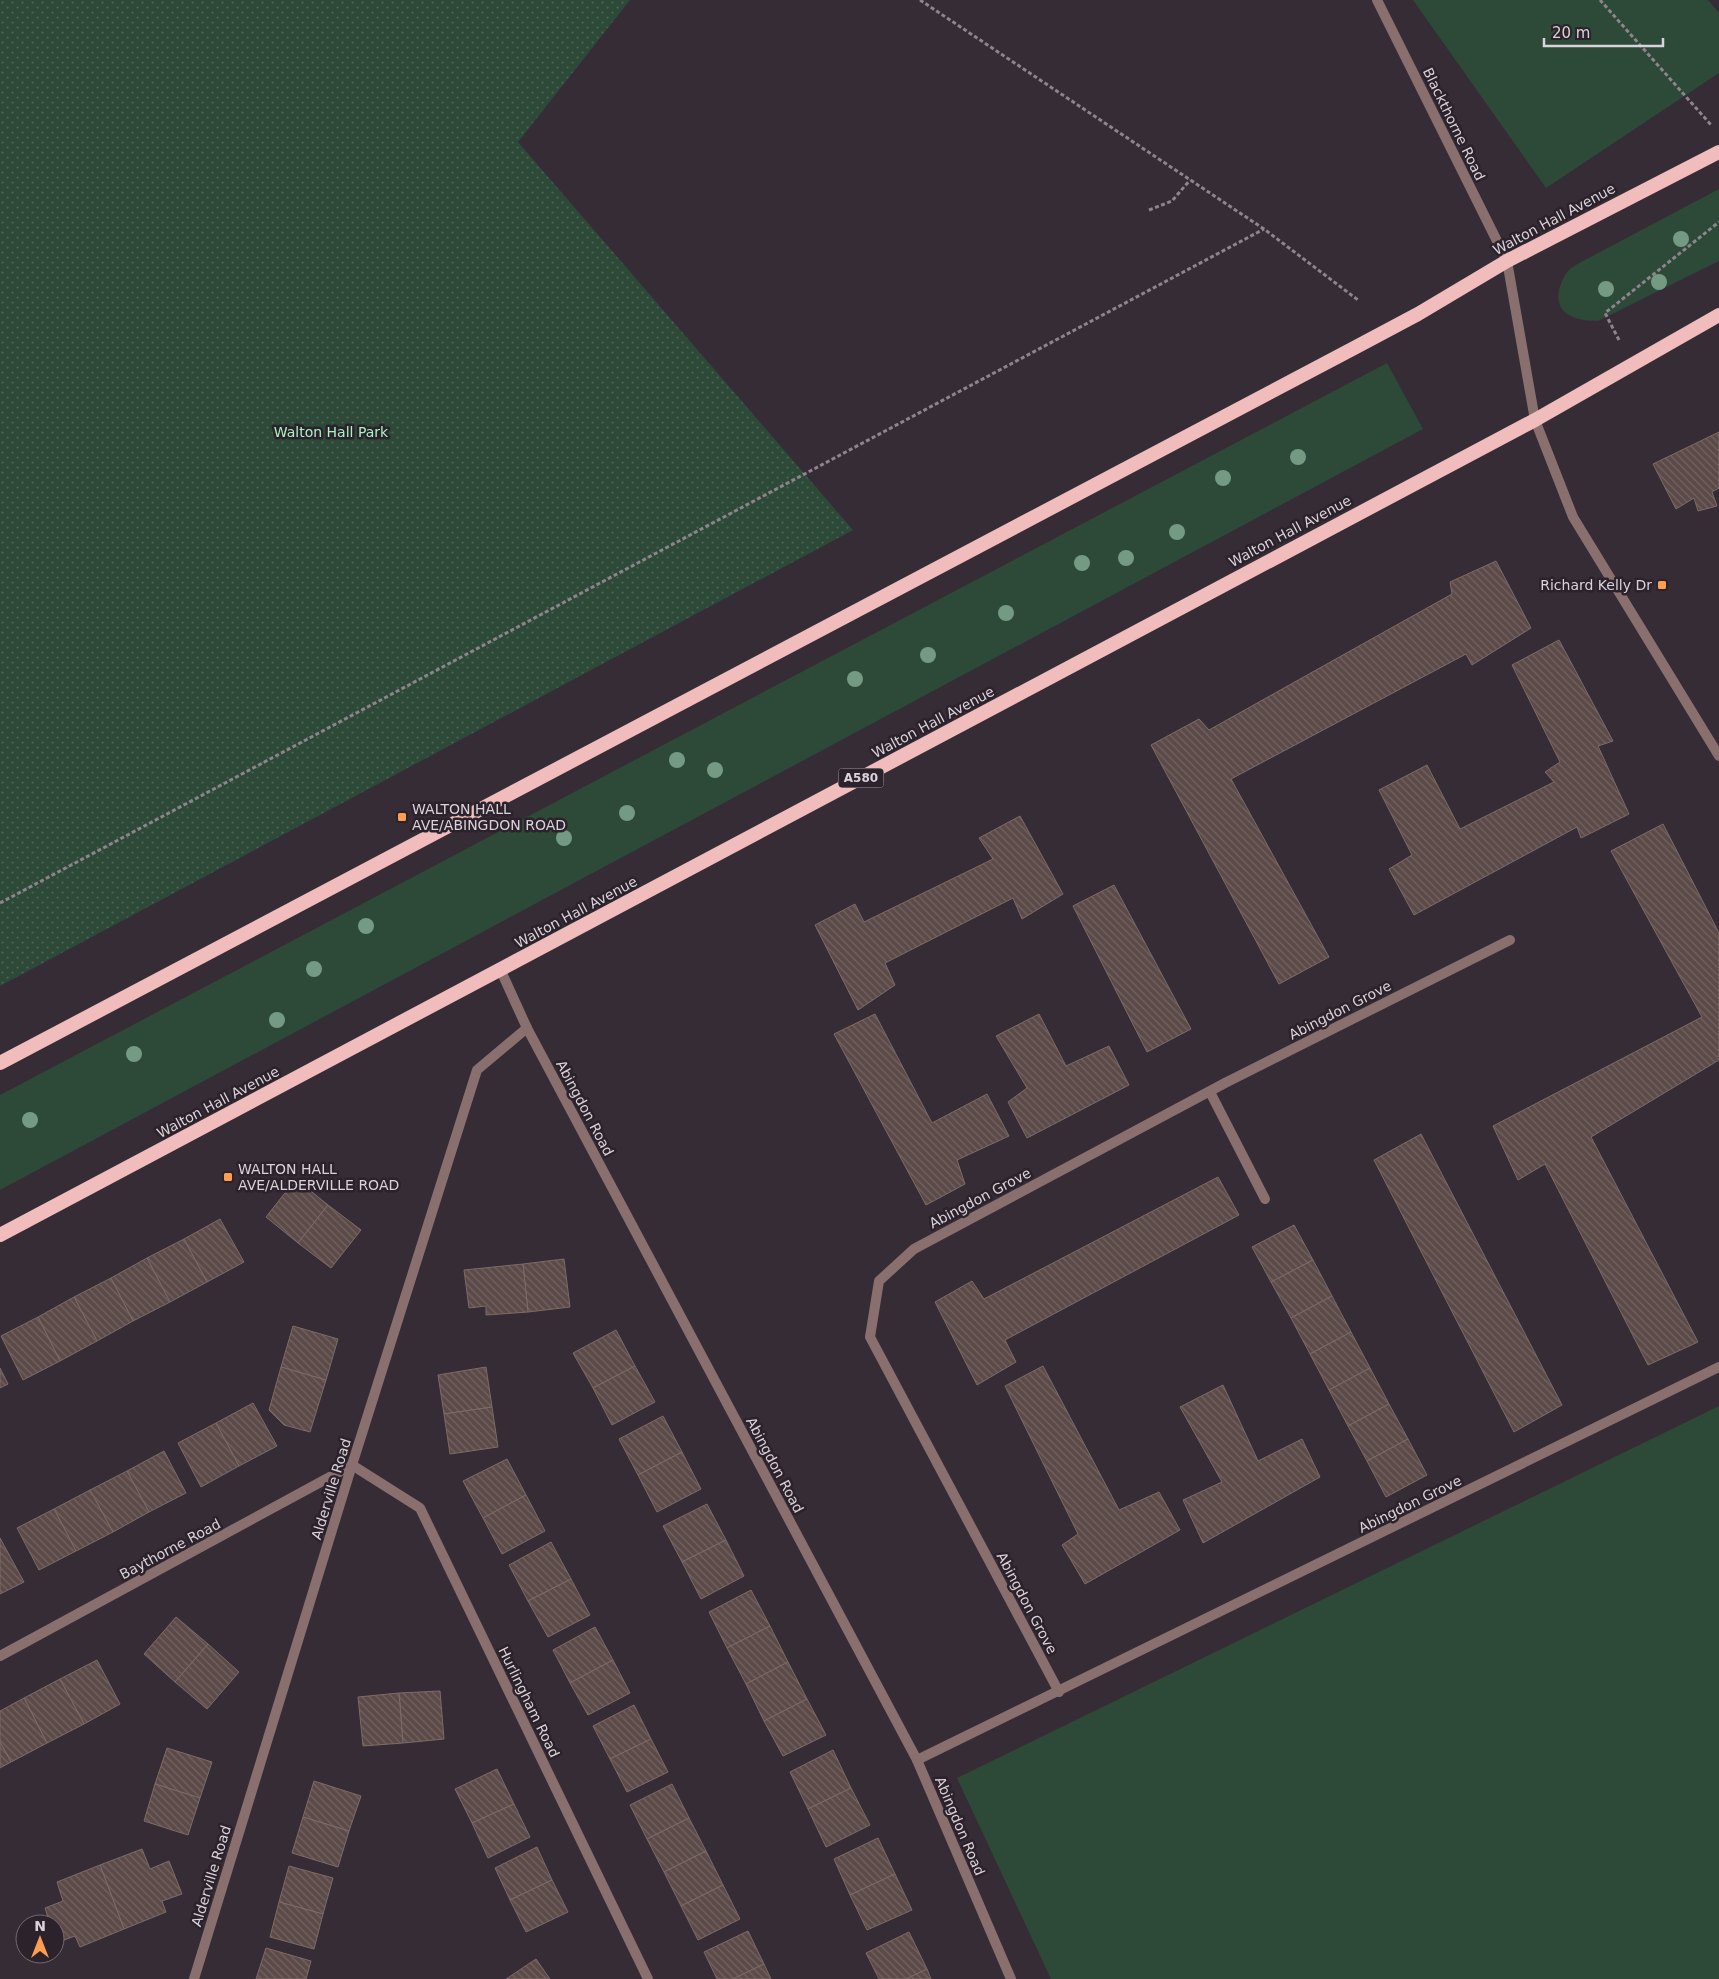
<svg xmlns="http://www.w3.org/2000/svg" width="1719" height="1979" viewBox="0 0 1719 1979" font-family="'DejaVu Sans',sans-serif">
<style>
.green{fill:#2d4938}
.park{fill:url(#park-dots)}
.building{fill:url(#building-back-hatch);stroke:#7d6b68}
.lines{fill:none;stroke-linecap:round;stroke-linejoin:round}
.path{stroke:#8d848c;stroke-width:3;stroke-dasharray:4 2.5;stroke-linecap:butt}
.service{stroke:#89706f;stroke-width:10}
.minor{stroke:#89706f;stroke-width:10}
.trunk{stroke:#f0bdbc;stroke-width:14}
.tree{fill:#749a84}
.poi-dot{fill:#fc9d52;stroke:#2c222b;stroke-width:2}
.labels{text-anchor:middle;dominant-baseline:central;stroke-width:5;stroke-linejoin:round;paint-order:stroke}
.shield{fill:#2c222b;stroke:#a69ea5;stroke-width:1}
.shield-label{font-size:12px;font-weight:bold;fill:#dad3d9}
.street-label{font-size:14px;fill:#dad3d9;stroke:#2c222b}
.park-label{font-size:14px;fill:#a7f4c4;stroke:#2c222b}
.poi-label{font-size:14px;fill:#dad3d9;stroke:#2c222b;text-anchor:start}
</style>
<defs>
<pattern id="park-dots" width="8" height="8" patternUnits="userSpaceOnUse" patternTransform="scale(1.25)"><rect width="8" height="8" fill="#2d4938"/><path d="M2 2h.1M6 6h.1" fill="none" stroke="#4b6254" stroke-width="1.8" stroke-linecap="round"/></pattern>
<pattern id="building-back-hatch" width="6" height="6" patternUnits="userSpaceOnUse" patternTransform="scale(1.25)"><rect width="6" height="6" fill="#5b4a48"/><path d="M-1 5l2 2M0 0l6 6M5-1l2 2" fill="none" stroke="#726362"/></pattern>
</defs>
<rect width="100%" height="100%" fill="#362c35"/>
<g class="green">
<path d="M1413 0H1708L1719 13V73L1546 188Z"/>
<path d="M1719 189V261L1598 321C1578 321 1554 316 1559 290 1561 283 1564 275 1569 270 1573 266 1578 264 1583 261Z"/>
<path d="M1387 363 1423 429 0 1190V1095Z"/>
<path d="M1719 1406V1979H1051L957 1778Z"/>
</g>
<path class="park" d="M0 0H630L518 142 853 530 0 986Z"/>
<g class="building">
<path d="M1719 432V488L1712 492 1717 506 1698 511 1694 498 1676 509 1653 464Z"/>
<path d="M1496 561 1531 628 1472 665 1466 654 1231 779 1329 957 1279 984 1151 745 1199 719 1209 730 1452 594 1450 582Z"/>
<path d="M1559 640 1613 741 1598 746 1629 814 1581 838 1577 827 1414 915 1389 869 1412 855 1379 790 1427 765 1460 829 1554 782 1545 772 1560 762 1512 665Z"/>
<path d="M1020 816 1063 894 1022 919 1013 898 885 963 895 985 858 1010 815 925 855 904 864 922 993 859 979 838Z"/>
<path d="M1663 824 1719 933V1060L1591 1137 1698 1342 1648 1365 1545 1164 1518 1180 1493 1126 1702 1017 1611 851Z"/>
<path d="M1114 885 1191 1029 1147 1052 1073 906Z"/>
<path d="M875 1014 932 1123 987 1094 1009 1136 957 1160 965 1184 926 1205 834 1034Z"/>
<path d="M1039 1014 1066 1066 1109 1046 1129 1085 1027 1138 1008 1102 1027 1088 996 1036Z"/>
<path d="M1421 1134 1562 1405 1514 1432 1374 1160Z"/>
<path d="M1218 1177 1239 1215 1005 1340 1016 1362 977 1385 935 1302 972 1281 984 1299Z"/>
<path d="M296 1179 328 1205 298 1243 266 1217Z"/>
<path d="M328 1205 361 1230 331 1268 298 1243Z"/>
<path d="M220 1219 244 1262 207 1282 184 1239Z"/>
<path d="M1294 1225 1313 1260 1271 1282 1252 1247Z"/>
<path d="M184 1239 207 1282 170 1302 147 1258Z"/>
<path d="M147 1258 170 1302 133 1321 111 1278Z"/>
<path d="M564 1259 570 1307 528 1312 523 1264Z"/>
<path d="M1313 1260 1332 1296 1291 1318 1271 1282Z"/>
<path d="M523 1264 528 1312 486 1315V1306L469 1308 464 1270Z"/>
<path d="M111 1278 133 1321 97 1341 74 1297Z"/>
<path d="M1332 1296 1351 1332 1310 1354 1291 1318Z"/>
<path d="M74 1297 97 1341 60 1361 38 1317Z"/>
<path d="M38 1317 60 1361 23 1380 1 1336Z"/>
<path d="M293 1326 338 1339 326 1380 281 1367Z"/>
<path d="M616 1330 635 1366 593 1388 573 1353Z"/>
<path d="M1351 1332 1370 1368 1329 1390 1310 1354Z"/>
<path d="M635 1366 655 1402 612 1425 593 1388Z"/>
<path d="M1043 1366 1119 1510 1159 1492 1180 1530 1085 1584 1062 1545 1078 1534 1005 1386Z"/>
<path d="M281 1367 326 1380 310 1432 284 1425 269 1410Z"/>
<path d="M486 1367 492 1407 444 1414 438 1375Z"/>
<path d="M0 1368 8 1384 0 1388Z"/>
<path d="M1370 1368 1389 1404 1348 1426 1329 1390Z"/>
<path d="M1223 1385 1258 1461 1302 1439 1320 1477 1203 1543 1183 1500 1222 1482 1180 1407Z"/>
<path d="M253 1403 277 1446 239 1466 216 1423Z"/>
<path d="M1389 1404 1408 1439 1367 1461 1348 1426Z"/>
<path d="M492 1407 498 1447 450 1454 444 1414Z"/>
<path d="M663 1416 682 1452 638 1475 619 1439Z"/>
<path d="M216 1423 239 1466 201 1487 178 1443Z"/>
<path d="M1408 1439 1427 1475 1386 1497 1367 1461Z"/>
<path d="M164 1451 186 1493 149 1512 127 1471Z"/>
<path d="M682 1452 701 1489 657 1512 638 1475Z"/>
<path d="M507 1459 526 1495 483 1518 463 1481Z"/>
<path d="M127 1471 149 1512 113 1532 90 1490Z"/>
<path d="M90 1490 113 1532 76 1551 54 1509Z"/>
<path d="M526 1495 545 1531 502 1554 483 1518Z"/>
<path d="M707 1504 726 1540 682 1562 663 1526Z"/>
<path d="M54 1509 76 1551 39 1570 17 1528Z"/>
<path d="M0 1538 24 1582 0 1594Z"/>
<path d="M726 1540 744 1576 701 1599 682 1562Z"/>
<path d="M551 1542 571 1579 528 1601 509 1565Z"/>
<path d="M571 1579 590 1615 548 1637 528 1601Z"/>
<path d="M751 1590 770 1626 727 1648 709 1612Z"/>
<path d="M176 1617 208 1644 175 1682 144 1654Z"/>
<path d="M770 1626 788 1662 746 1684 727 1648Z"/>
<path d="M595 1627 613 1660 570 1683 553 1650Z"/>
<path d="M208 1644 239 1672 207 1709 175 1682Z"/>
<path d="M97 1660 120 1704 84 1724 60 1679Z"/>
<path d="M613 1660 630 1693 588 1715 570 1683Z"/>
<path d="M788 1662 807 1699 764 1721 746 1684Z"/>
<path d="M60 1679 84 1724 47 1743 24 1698Z"/>
<path d="M440 1691 444 1739 403 1743 399 1693Z"/>
<path d="M399 1693 403 1743 363 1746 358 1697Z"/>
<path d="M24 1698 47 1743 11 1762 0 1742V1711Z"/>
<path d="M807 1699 826 1735 783 1756 764 1721Z"/>
<path d="M634 1705 651 1739 610 1759 593 1726Z"/>
<path d="M651 1739 668 1772 627 1792 610 1759Z"/>
<path d="M0 1742 11 1762 0 1768Z"/>
<path d="M167 1748 212 1762 200 1798 155 1784Z"/>
<path d="M833 1750 851 1788 808 1809 790 1772Z"/>
<path d="M497 1769 514 1804 472 1823 455 1789Z"/>
<path d="M314 1781 361 1796 349 1831 303 1817Z"/>
<path d="M155 1784 200 1798 188 1835 144 1821Z"/>
<path d="M672 1784 689 1818 647 1839 630 1805Z"/>
<path d="M851 1788 870 1825 826 1847 808 1809Z"/>
<path d="M514 1804 530 1837 488 1858 472 1823Z"/>
<path d="M303 1817 349 1831 338 1867 292 1853Z"/>
<path d="M689 1818 706 1851 664 1872 647 1839Z"/>
<path d="M878 1838 895 1874 850 1895 834 1859Z"/>
<path d="M537 1847 552 1880 510 1900 495 1868Z"/>
<path d="M142 1849 150 1869 169 1861 182 1894 162 1901 166 1912 124 1929 100 1865Z"/>
<path d="M706 1851 723 1885 681 1906 664 1872Z"/>
<path d="M100 1865 124 1929 80 1947 75 1936 56 1943 55 1924H50L45 1908 63 1901 57 1882Z"/>
<path d="M289 1866 333 1878 323 1914 279 1902Z"/>
<path d="M895 1874 912 1910 867 1930 850 1895Z"/>
<path d="M552 1880 568 1912 526 1932 510 1900Z"/>
<path d="M723 1885 740 1919 698 1940 681 1906Z"/>
<path d="M279 1902 323 1914 314 1949 270 1937Z"/>
<path d="M748 1931 764 1964 733 1979H717L704 1952Z"/>
<path d="M909 1932 927 1969 906 1979H879L866 1953Z"/>
<path d="M266 1948 311 1961 306 1979H256Z"/>
<path d="M536 1959 550 1979H506Z"/>
<path d="M764 1964 771 1979H733Z"/>
<path d="M927 1969 931 1979H906Z"/>
</g>
<g class="lines">
<g class="path">
<path d="M920 0 1264 229 1358 300"/>
<path d="M1600 0 1712 126"/>
<path d="M1149 210 1172 201 1190 180"/>
<path d="M1619 340 1605 313 1719 222"/>
<path d="M0 903 1264 229"/>
</g>
<path class="service" d="M1210 1092 1265 1199"/>
<g class="minor">
<path d="M1377 0 1507 261 1535 420 1573 517 1719 756"/>
<path d="M501 971 527 1028 917 1760 1011 1979"/>
<path d="M0 1656 352 1465 420 1508 648 1979"/>
<path d="M1059 1692 870 1337 879 1281 914 1249 1225 1083 1510 940"/>
<path d="M917 1760 1719 1367"/>
<path d="M194 1979 352 1465 477 1070 527 1028"/>
</g>
<g class="trunk">
<path d="M0 1063 1356 347 1418 314 1507 261 1719 152"/>
<path d="M0 1235 1535 420 1719 315"/>
</g>
</g>
<g class="tree">
<circle cx="1681" cy="239" r="8"/>
<circle cx="1659" cy="282" r="8"/>
<circle cx="1606" cy="289" r="8"/>
<circle cx="1298" cy="457" r="8"/>
<circle cx="1223" cy="478" r="8"/>
<circle cx="1177" cy="532" r="8"/>
<circle cx="1126" cy="558" r="8"/>
<circle cx="1082" cy="563" r="8"/>
<circle cx="1006" cy="613" r="8"/>
<circle cx="928" cy="655" r="8"/>
<circle cx="855" cy="679" r="8"/>
<circle cx="677" cy="760" r="8"/>
<circle cx="715" cy="770" r="8"/>
<circle cx="627" cy="813" r="8"/>
<circle cx="564" cy="838" r="8"/>
<circle cx="366" cy="926" r="8"/>
<circle cx="314" cy="969" r="8"/>
<circle cx="277" cy="1020" r="8"/>
<circle cx="134" cy="1054" r="8"/>
<circle cx="30" cy="1120" r="8"/>
</g>
<g class="poi-dot">
<rect x="1657" y="580" width="10" height="10" rx="2.5"/>
<rect x="397" y="812" width="10" height="10" rx="2.5"/>
<rect x="223" y="1172" width="10" height="10" rx="2.5"/>
</g>
<g class="labels">
<rect class="shield" x="838.5" y="768.5" width="45" height="19" rx="4"/>
<g class="shield-label">
<text x="861" y="778">A580</text>
</g>
<g class="street-label">
<text transform="translate(1454 124) rotate(64)">Blackthorne Road</text>
<text transform="translate(1554 219) rotate(-28)">Walton Hall Avenue</text>
<text transform="translate(1290 531) rotate(-28)">Walton Hall Avenue</text>
<text transform="translate(933 722) rotate(-28)">Walton Hall Avenue</text>
<text transform="translate(576 912) rotate(-28)">Walton Hall Avenue</text>
<text transform="translate(1340 1010) rotate(-27)">Abingdon Grove</text>
<text transform="translate(218 1102) rotate(-28)">Walton Hall Avenue</text>
<text transform="translate(585 1108) rotate(62)">Abingdon Road</text>
<text transform="translate(980 1198) rotate(-28)">Abingdon Grove</text>
<text transform="translate(775 1465) rotate(62)">Abingdon Road</text>
<text transform="translate(331 1489) rotate(-73)">Alderville Road</text>
<text transform="translate(1410 1504) rotate(-26)">Abingdon Grove</text>
<text transform="translate(170 1549) rotate(-28)">Baythorne Road</text>
<text transform="translate(1027 1603) rotate(62)">Abingdon Grove</text>
<text transform="translate(529 1702) rotate(64)">Hurlingham Road</text>
<text transform="translate(960 1826) rotate(67)">Abingdon Road</text>
<text transform="translate(211 1876) rotate(-73)">Alderville Road</text>
</g>
<g class="park-label">
<text x="331" y="432">Walton Hall Park</text>
</g>
<g class="poi-label">
<text x="1652" y="585" text-anchor="end">Richard Kelly Dr</text>
<text x="412" y="809">WALTON HALL<tspan x="412" dy="16">AVE/ABINGDON ROAD</tspan></text>
<text x="238" y="1169">WALTON HALL<tspan x="238" dy="16">AVE/ALDERVILLE ROAD</tspan></text>
</g>
</g>
<g transform="translate(40 1939)"><circle r="24" fill="#2c222b" stroke="#726971"/>
<path d="M0-4L9 19L0 12L-9 19Z" fill="#fc9d52"/>
<text y="-8" font-size="14" font-weight="bold" text-anchor="middle" fill="#dad3d9">N</text>
</g>
<path d="M1544 38v8h119v-8" fill="none" stroke="#dad3d9" stroke-width="2.5"/>
<text x="1552" y="38" font-size="15" fill="#dad3d9" stroke="#2c222b" stroke-width="4" paint-order="stroke">20 m</text>
</svg>
